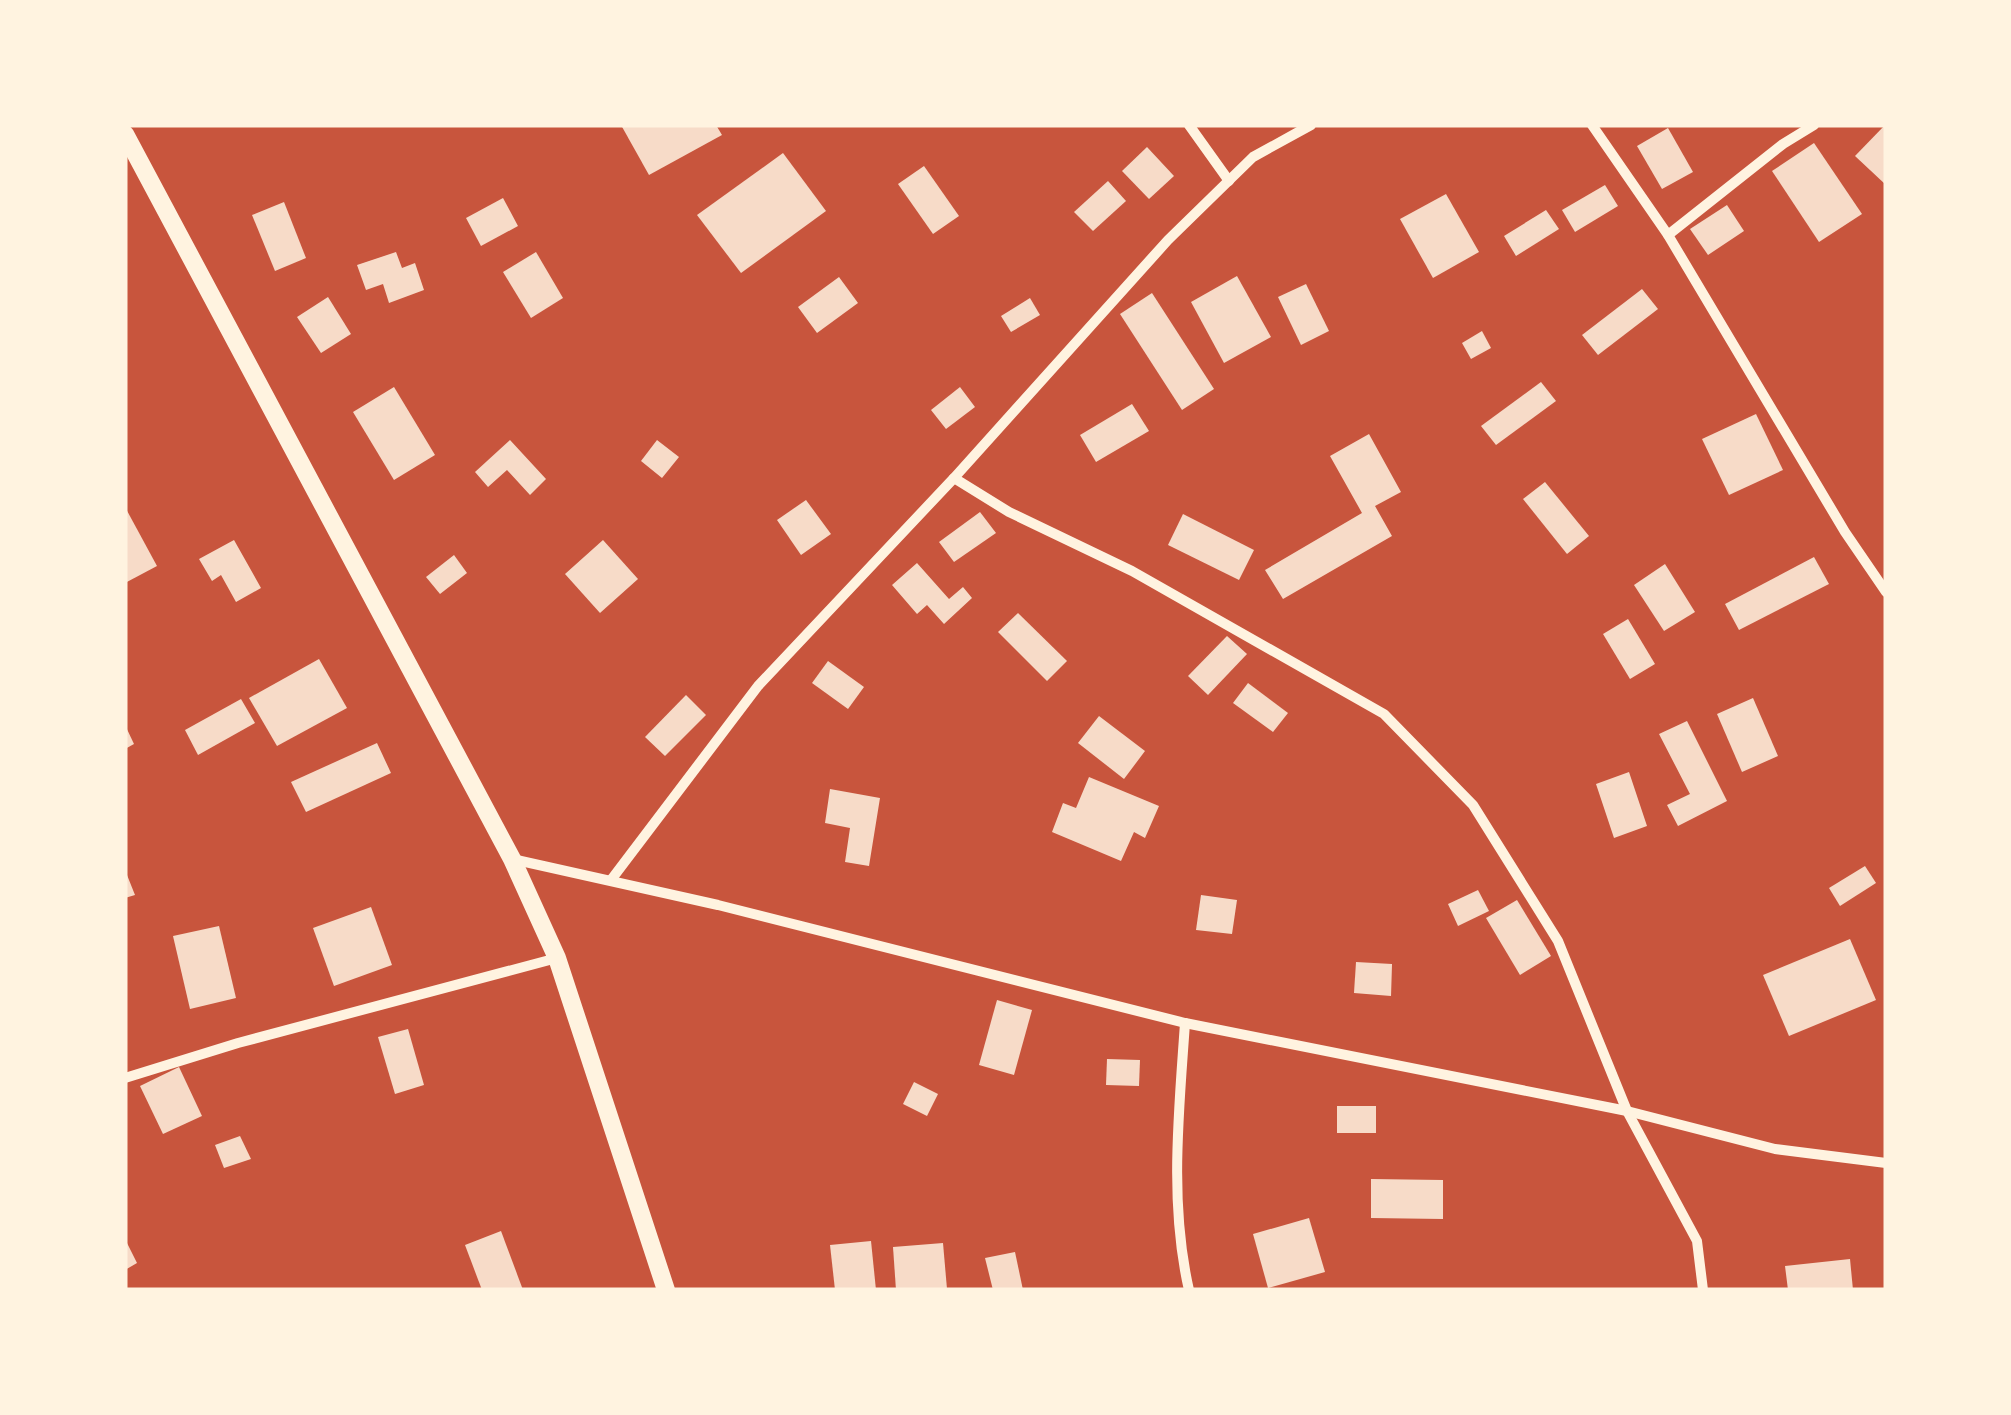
<svg xmlns="http://www.w3.org/2000/svg" width="2011" height="1415" viewBox="0 0 2011 1415" font-family="Montserrat,sans-serif">
<style>
.building{fill:#f7dbc8}
.lines{fill:none;stroke-linecap:round;stroke-linejoin:round}
.minor{stroke:#fff3e0;stroke-width:10}
.tertiary{stroke:#fff3e0;stroke-width:18}
</style>
<rect width="100%" height="100%" fill="#c8553d"/>
<g class="building">
<path d="M621 125H716L722 135 649 175Z"/>
<path d="M1885 125H1886V185L1855 156Z"/>
<path d="M1668 128 1693 172 1662 189 1637 146Z"/>
<path d="M1814 143 1862 214 1819 242 1772 171Z"/>
<path d="M1147 147 1174 176 1149 199 1122 171Z"/>
<path d="M783 153 826 211 741 273 697 215Z"/>
<path d="M924 166 959 216 933 234 898 184Z"/>
<path d="M1108 181 1126 201 1093 231 1074 212Z"/>
<path d="M1605 185 1618 206 1575 232 1562 210Z"/>
<path d="M1446 194 1479 252 1433 278 1400 219Z"/>
<path d="M503 198 518 226 481 246 466 218Z"/>
<path d="M284 202 306 258 275 271 252 215Z"/>
<path d="M1727 205 1744 231 1708 255 1690 229Z"/>
<path d="M1546 210 1559 229 1516 256 1504 236Z"/>
<path d="M396 252 402 268 415 263 424 290 389 303 383 284 366 290 357 265Z"/>
<path d="M536 252 563 298 531 318 503 272Z"/>
<path d="M1237 276 1271 337 1224 363 1191 302Z"/>
<path d="M839 277 858 303 817 333 798 307Z"/>
<path d="M1306 284 1329 331 1301 345 1278 297Z"/>
<path d="M1642 289 1658 309 1598 355 1582 335Z"/>
<path d="M1152 293 1214 389 1182 410 1120 314Z"/>
<path d="M328 297 351 334 321 353 297 317Z"/>
<path d="M1030 298 1040 315 1011 332 1001 316Z"/>
<path d="M1482 331 1491 348 1471 359 1462 343Z"/>
<path d="M1541 382 1556 401 1496 445 1481 426Z"/>
<path d="M394 387 435 455 394 480 353 412Z"/>
<path d="M960 387 975 407 946 429 931 410Z"/>
<path d="M1132 404 1149 431 1096 462 1080 435Z"/>
<path d="M1756 414 1783 470 1729 495 1702 439Z"/>
<path d="M1369 434 1401 492 1375 506 1392 536 1283 599 1265 570 1362 513 1330 456Z"/>
<path d="M510 440 546 479 530 495 507 470 488 487 475 472Z"/>
<path d="M657 440 679 457 662 478 641 461Z"/>
<path d="M1545 482 1589 536 1567 554 1523 499Z"/>
<path d="M806 500 831 534 801 555 777 520Z"/>
<path d="M125 507 157 566 125 583Z"/>
<path d="M980 512 996 533 954 562 939 542Z"/>
<path d="M1183 514 1254 550 1239 580 1168 545Z"/>
<path d="M234 540 261 588 236 602 221 575 212 581 199 559Z"/>
<path d="M603 540 638 579 600 613 565 574Z"/>
<path d="M454 555 467 573 440 594 426 577Z"/>
<path d="M1814 557 1829 584 1739 630 1725 604Z"/>
<path d="M917 563 949 599 963 587 972 598 944 624 927 605 917 614 892 585Z"/>
<path d="M1665 564 1695 612 1664 631 1634 585Z"/>
<path d="M1018 613 1067 661 1047 681 998 632Z"/>
<path d="M1628 619 1655 664 1630 679 1603 634Z"/>
<path d="M1227 636 1247 654 1208 695 1188 676Z"/>
<path d="M319 659 347 708 277 746 249 698Z"/>
<path d="M828 661 864 687 848 709 812 683Z"/>
<path d="M1248 683 1288 713 1273 732 1233 703Z"/>
<path d="M686 695 706 715 665 756 645 737Z"/>
<path d="M1753 698 1778 756 1742 772 1717 714Z"/>
<path d="M241 699 255 723 198 755 185 730Z"/>
<path d="M1099 716 1145 751 1124 779 1078 743Z"/>
<path d="M1687 721 1727 801 1678 826 1667 805 1690 794 1659 734Z"/>
<path d="M125 725 134 744 125 749Z"/>
<path d="M377 743 391 773 306 812 291 782Z"/>
<path d="M1629 772 1647 826 1614 838 1596 784Z"/>
<path d="M1089 777 1159 806 1145 838 1134 832 1121 861 1052 832 1063 803 1076 808Z"/>
<path d="M830 789 880 798 869 866 845 862 850 828 825 823Z"/>
<path d="M1865 866 1876 883 1840 906 1829 888Z"/>
<path d="M125 870 135 895 125 898Z"/>
<path d="M1478 890 1489 911 1458 926 1448 904Z"/>
<path d="M1201 895 1237 900 1232 934 1196 930Z"/>
<path d="M1517 900 1551 956 1520 975 1486 918Z"/>
<path d="M371 907 392 965 334 986 313 928Z"/>
<path d="M219 926 236 998 190 1009 173 936Z"/>
<path d="M1850 939 1876 1000 1789 1036 1763 975Z"/>
<path d="M1356 962 1392 964 1391 996 1354 993Z"/>
<path d="M997 1000 1032 1010 1014 1075 979 1065Z"/>
<path d="M408 1029 424 1085 395 1094 378 1037Z"/>
<path d="M1107 1059 1140 1060 1139 1086 1106 1085Z"/>
<path d="M179 1067 202 1116 163 1134 140 1086Z"/>
<path d="M914 1082 938 1094 927 1116 903 1104Z"/>
<rect x="1337" y="1106" width="39" height="27"/>
<path d="M240 1136 251 1159 224 1168 215 1145Z"/>
<path d="M1371 1179 1443 1180V1219L1371 1218Z"/>
<path d="M1309 1218 1325 1272 1268 1288 1253 1234Z"/>
<path d="M501 1231 523 1290H482L465 1245Z"/>
<path d="M125 1239 137 1263 125 1270Z"/>
<path d="M871 1241 876 1290H835L830 1245Z"/>
<path d="M943 1243 947 1289 896 1290 893 1247Z"/>
<path d="M1015 1252 1023 1290H993L985 1258Z"/>
<path d="M1850 1259 1853 1290H1788L1785 1266Z"/>
</g>
<g class="lines">
<g class="minor">
<path d="M1189 125 1229 181"/>
<path d="M1592 125 1668 235 1845 532 1886 592"/>
<path d="M1668 235 1783 144 1814 125"/>
<path d="M954 478 1009 512 1132 571 1384 714 1473 805 1558 941 1627 1111 1697 1241 1703 1290"/>
<path d="M512 859 718 905 1185 1023 1627 1111 1775 1149 1886 1163"/>
<path d="M611 880 758 686 954 478 1168 240 1253 157 1311 125"/>
<path d="M1185 1023C1179 1111 1169 1203 1189 1290"/>
<path d="M125 1078 238 1043 557 958"/>
</g>
<path class="tertiary" d="M125 134 512 859 557 958 666 1290"/>
</g>
<rect width="2011" height="1415" fill="none" stroke="#fff3e0" stroke-width="255"/>
</svg>
